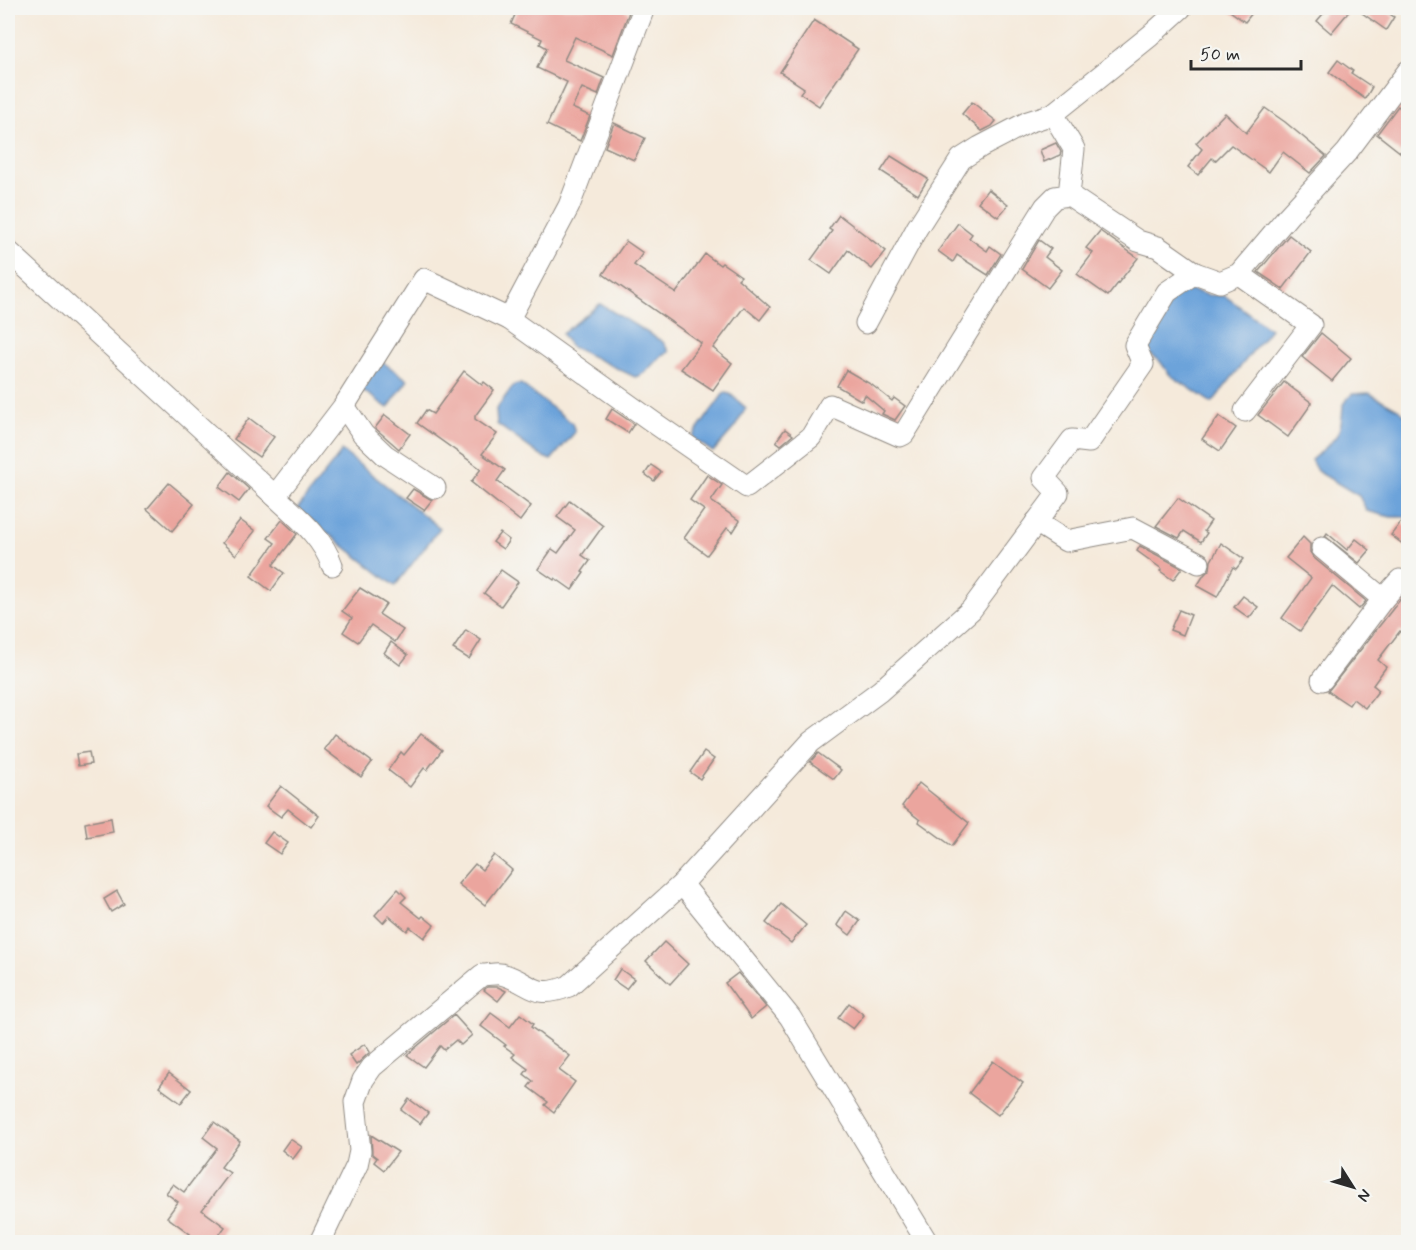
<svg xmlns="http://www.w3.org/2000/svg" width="1416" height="1250" viewBox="0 0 1416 1250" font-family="Mynerve,sans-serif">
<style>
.water{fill:#6ca3da;stroke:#4c6782;stroke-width:1.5}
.building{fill:#eba59e}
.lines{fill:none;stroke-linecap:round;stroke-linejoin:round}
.minor-casing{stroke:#908a83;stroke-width:23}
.minor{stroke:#fff;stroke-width:21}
</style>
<rect width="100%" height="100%" fill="#f6f6f2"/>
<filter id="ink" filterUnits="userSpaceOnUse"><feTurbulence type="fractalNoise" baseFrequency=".0167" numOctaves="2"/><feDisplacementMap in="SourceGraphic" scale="12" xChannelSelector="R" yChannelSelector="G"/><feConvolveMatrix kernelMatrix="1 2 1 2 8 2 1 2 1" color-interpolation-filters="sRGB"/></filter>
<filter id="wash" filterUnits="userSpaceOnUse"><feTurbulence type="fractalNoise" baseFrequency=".008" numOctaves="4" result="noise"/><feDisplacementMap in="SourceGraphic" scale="24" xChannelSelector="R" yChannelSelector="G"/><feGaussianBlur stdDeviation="1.35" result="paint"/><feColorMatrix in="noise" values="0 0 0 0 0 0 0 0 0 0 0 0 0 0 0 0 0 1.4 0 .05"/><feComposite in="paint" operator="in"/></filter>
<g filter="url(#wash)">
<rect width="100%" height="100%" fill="#f5eadb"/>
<g class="water">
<path d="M1186 289 1208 295 1225 296 1270 329 1212 403 1170 375 1159 360 1143 350 1177 291Z"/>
<path d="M600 304 663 342 669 352C650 360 653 372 635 377L570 346 562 334Z"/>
<path d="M381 361 408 380 388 408 361 389Z"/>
<path d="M521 384 572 423 575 432 551 460 541 456 497 424 496 409 514 385Z"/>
<path d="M724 393 730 394 746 408 735 427 713 452 693 438V436Z"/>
<path d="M1369 393 1400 410 1408 418V517H1391L1367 511 1359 496 1317 471 1311 460C1335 439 1342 438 1343 404L1352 394Z"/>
<path d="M342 451 440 528 395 586 297 509Z"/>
</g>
<g id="blocks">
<g class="building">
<path d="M518 8H620L629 12 613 55 575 37 564 60 604 78 598 95 582 88 572 108 590 116 580 141 547 125 567 82 537 68 547 48 540 44 542 39 511 24Z"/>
<path d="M1226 8H1256L1245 22Z"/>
<path d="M1328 8H1352L1331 33 1317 21Z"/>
<path d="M1355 8H1381L1394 17 1386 30Z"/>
<path d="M814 20 858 49 819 106 800 93 804 88 780 72Z"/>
<path d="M1338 60 1353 71 1351 73 1372 87 1365 99 1329 72Z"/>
<path d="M972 102 996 121 992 126 982 131 962 114Z"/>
<path d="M1398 106 1408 115V143L1401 153 1377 134Z"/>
<path d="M1265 108 1285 122 1326 156 1310 173 1283 152 1269 172 1231 145 1215 161 1212 158 1198 175 1188 167 1202 149 1196 143 1225 113 1246 133Z"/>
<path d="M614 123 645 138 634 160 605 147Z"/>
<path d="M1056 143 1061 152 1060 155 1044 162 1040 150Z"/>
<path d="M891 156 928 179 918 195 881 171Z"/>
<path d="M988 189 1008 205 998 217 978 202Z"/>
<path d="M839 215 886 251 872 269 848 250 831 274 811 260 832 231 829 229Z"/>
<path d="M958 223 972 234 969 238 987 251 990 246 1001 254 988 275 957 255 953 262 938 251Z"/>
<path d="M1100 231 1138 258 1108 296 1077 274 1093 253 1086 248Z"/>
<path d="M1289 235 1311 252 1283 289 1258 272Z"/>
<path d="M1039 240 1051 249 1045 257 1062 270 1048 288 1022 269Z"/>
<path d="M626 241 643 253 634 265 676 293 705 254 720 265 722 263 741 276 738 279 770 307 760 320 744 307 713 348 732 363 713 390 681 369 701 343 603 274Z"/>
<path d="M1321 333 1351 358 1332 381 1302 357Z"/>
<path d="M846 370 872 385 892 401 894 398 905 406 895 420 882 414 884 411 865 395 862 401 837 386Z"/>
<path d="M464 371 482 385 484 382 494 390 475 416V419L497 434 482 454 505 470 497 481 531 506 520 521 471 482 481 469 417 423 426 410 433 414Z"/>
<path d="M1284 382 1312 403 1288 437 1258 415Z"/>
<path d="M612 409 634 424 628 433 606 419Z"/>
<path d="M385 415 410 434 399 449 375 428Z"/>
<path d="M1219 416 1236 428 1220 451 1202 439Z"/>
<path d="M249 418 274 437 259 457 234 439Z"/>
<path d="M785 429 793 435 781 445 776 441Z"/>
<path d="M651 465 661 472 654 481 645 474Z"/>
<path d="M230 472 249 489 239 502 219 487Z"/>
<path d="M707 475 722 485 711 501 740 521 733 532 727 528 707 555 684 538 704 510 690 500Z"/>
<path d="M169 483 194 504 172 531 147 509Z"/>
<path d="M413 489 432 500 424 510 406 498Z"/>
<path d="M1178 498 1211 521 1204 531 1207 533 1201 542 1184 531 1179 538 1156 526Z"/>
<path d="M570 500 603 526 582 555 590 561 582 572 584 573 572 590 555 578 554 580 538 569 552 549 558 553 575 530 557 517Z"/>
<path d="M240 520 255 531 236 555 222 543Z"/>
<path d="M282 520 297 534 273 565 284 573 271 591 251 576 275 543 268 538Z"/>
<path d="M1401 522 1408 528V548L1391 535Z"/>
<path d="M500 533 509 540 503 549 493 542Z"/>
<path d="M1327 533 1347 550 1356 539 1370 550 1359 563 1325 536Z"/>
<path d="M1303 537 1310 544V552L1314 558 1366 601 1359 609 1332 586 1300 631 1282 618 1311 578 1286 558Z"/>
<path d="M1221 543 1244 559 1236 569 1233 567 1217 597 1197 586 1204 575 1210 569 1211 561Z"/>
<path d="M1140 546 1182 568 1173 580 1160 571 1162 569 1137 551Z"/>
<path d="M501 570 518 582 501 606 484 593Z"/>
<path d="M360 588 386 604 379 614 403 630 395 642 371 625 358 642 343 632 352 618 342 611Z"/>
<path d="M1243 596 1258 607 1249 618 1234 607Z"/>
<path d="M1403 596 1408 598V636L1400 631 1378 660 1386 667 1373 685 1379 690 1365 708 1353 699 1349 705 1328 691Z"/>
<path d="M1179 610 1191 615 1183 635 1170 630Z"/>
<path d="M466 630 481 640 469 659 453 649Z"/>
<path d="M391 642 408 655 400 665 384 653Z"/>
<path d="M335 734 372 762 361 777 324 749Z"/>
<path d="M421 734 442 750 427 770 424 768 410 787 388 770 401 752 404 755Z"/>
<path d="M89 752 91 764 78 766 76 754Z"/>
<path d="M704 752 714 759 700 779 690 772Z"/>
<path d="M818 753 841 770 834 779 810 762Z"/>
<path d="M919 783 969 823 952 846 919 822 920 820 902 806Z"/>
<path d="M281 786 319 816 311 827 288 809 281 817 266 806Z"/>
<path d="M111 818 113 832 87 837 85 823Z"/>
<path d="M272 832 288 843 280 854 264 843Z"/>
<path d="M494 855 512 870 485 905 458 884 475 864 482 870Z"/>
<path d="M398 889 406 897 401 902 421 918 423 916 434 925 424 938 410 927 407 931 389 916 383 923 375 915Z"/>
<path d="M117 891 124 904 111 912 104 899Z"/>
<path d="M781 904 806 925 791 943 766 923Z"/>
<path d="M846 911 860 921 850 935 837 925Z"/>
<path d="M664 942 688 964 670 984 646 961Z"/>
<path d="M620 969 634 979 626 989 613 980Z"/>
<path d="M738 973 766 1007 751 1019 725 983Z"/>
<path d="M487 987H498L506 991 498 1001 484 990Z"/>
<path d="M849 1003 864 1015 853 1029 838 1018Z"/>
<path d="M491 1013 510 1027 520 1014 533 1024 531 1027 570 1056 559 1070 575 1082 554 1112 545 1105 548 1102 528 1087 533 1081 524 1074 528 1069 512 1057 515 1054 504 1046 506 1045 481 1026Z"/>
<path d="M454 1015 472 1035 461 1045 456 1040 444 1050 440 1046 424 1067 407 1055Z"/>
<path d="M365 1044 370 1052 356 1065 349 1055Z"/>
<path d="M993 1061 1023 1083 998 1115 969 1093Z"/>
<path d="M169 1073 191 1090 181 1103 159 1087Z"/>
<path d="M409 1099 428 1113 420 1124 401 1110Z"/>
<path d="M214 1122 240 1141 221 1167 230 1173 202 1210 225 1227 214 1242H184L190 1234 167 1217 178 1202 166 1193 173 1184 184 1192 217 1148 203 1137Z"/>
<path d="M371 1135 398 1152 384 1170 374 1162 377 1158 372 1154Z"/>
<path d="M290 1139 302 1147 293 1159 282 1150Z"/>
</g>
</g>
</g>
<g filter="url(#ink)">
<use href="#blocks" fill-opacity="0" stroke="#908a83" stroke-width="1.5"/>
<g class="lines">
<defs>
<g id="minor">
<path d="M1069 195 1138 241 1158 247 1195 273 1220 282 1239 274 1288 216 1347 152 1408 71"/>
<path d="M8 251 275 496 344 406 424 279 509 319 569 206 644 8"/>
<path d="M1239 274 1311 325 1245 411"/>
<path d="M509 319 653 422 747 487 811 437 830 405 900 436 904 434 1045 207 1055 197 1069 195 1074 149 1053 114 1150 36 1181 8"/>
<path d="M866 323 917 228 961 159 980 147 1028 122 1053 114"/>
<path d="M344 406 363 434 385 455 435 488"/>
<path d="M275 496C297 517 322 536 332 565"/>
<path d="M1036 522 1066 541 1133 528 1199 563"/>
<path d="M1322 548 1383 599"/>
<path d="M1322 680 1383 599 1400 580 1408 585"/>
<path d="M682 884 790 1017 927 1242"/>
<path d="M320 1242 357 1165 360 1151 355 1102 363 1080 372 1067 482 975C488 975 496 973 501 974 532 982 533 1001 569 986L682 884 811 742 880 691 971 610 1058 493 1044 478 1072 440 1089 442 1143 364 1135 345 1167 292 1195 273"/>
</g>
</defs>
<use href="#minor" class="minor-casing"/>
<use href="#minor" class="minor"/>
</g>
</g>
<rect width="1416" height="1250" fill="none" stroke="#f6f6f2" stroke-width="30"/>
<g transform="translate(1353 1187) rotate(127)" stroke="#f6f6f2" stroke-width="4.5" paint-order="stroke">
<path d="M0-4.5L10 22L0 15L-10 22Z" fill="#2b2b2b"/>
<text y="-9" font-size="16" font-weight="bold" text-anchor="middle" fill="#2b2b2b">N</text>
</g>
<path d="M1191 60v9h110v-9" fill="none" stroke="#2b2b2b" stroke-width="3"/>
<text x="1200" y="60" font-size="18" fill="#2b2b2b" stroke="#f6f6f2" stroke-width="4.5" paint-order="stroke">50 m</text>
</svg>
